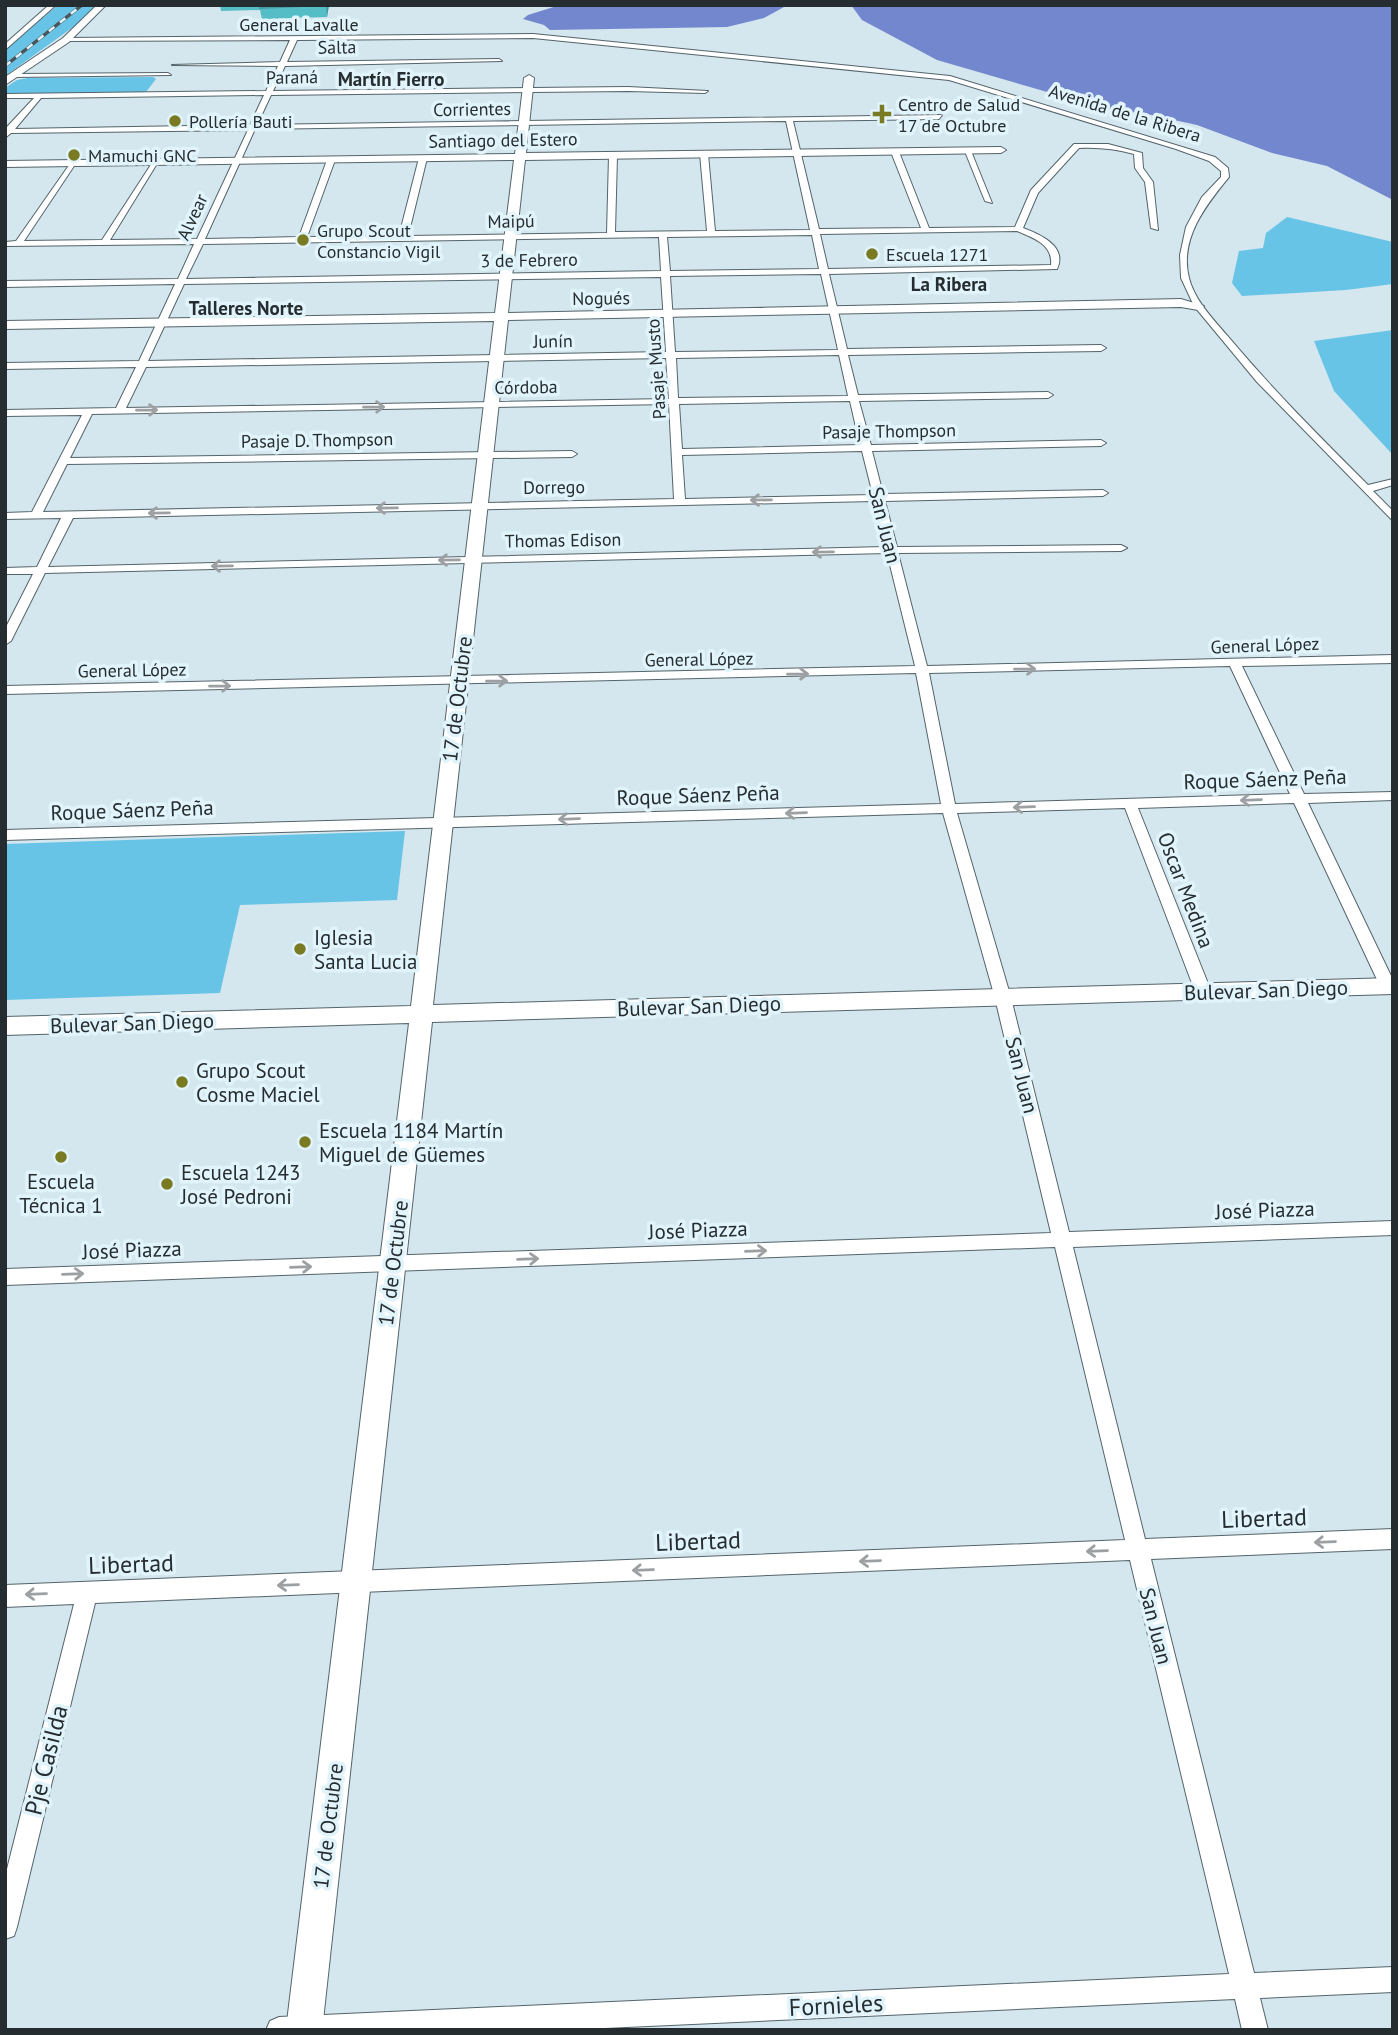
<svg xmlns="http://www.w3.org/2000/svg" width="1398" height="2035" viewBox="0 0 1398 2035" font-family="'PT Sans',sans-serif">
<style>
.green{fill:#67c4e6}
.water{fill:#7287cd}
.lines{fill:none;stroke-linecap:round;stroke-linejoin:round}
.street-casing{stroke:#54646a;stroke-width:2}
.secondary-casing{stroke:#54646a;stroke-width:2}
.street{fill:#fff;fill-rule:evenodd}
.secondary{fill:#fff;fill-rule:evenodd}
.rail-casing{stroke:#4b5459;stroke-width:3.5}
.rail{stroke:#e1f4fb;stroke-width:2.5;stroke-dasharray:7;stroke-linecap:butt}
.wall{fill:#55bdc5}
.shaded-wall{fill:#459aa0}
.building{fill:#63dce5;stroke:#459aa0;stroke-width:2}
.oneway{stroke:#9da0a2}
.poi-dot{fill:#7a7a22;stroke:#e1f4fb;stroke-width:2.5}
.labels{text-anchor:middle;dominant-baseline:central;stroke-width:7;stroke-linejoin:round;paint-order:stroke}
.far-street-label{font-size:18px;fill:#262d30;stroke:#e1f4fb}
.far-poi-label{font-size:18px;fill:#262d30;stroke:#e1f4fb;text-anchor:start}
.far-neighbourhood-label{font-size:19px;font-weight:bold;fill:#262d30;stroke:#e1f4fb}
.street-label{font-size:21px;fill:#262d30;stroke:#e1f4fb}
.poi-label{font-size:21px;fill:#262d30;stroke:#e1f4fb;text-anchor:start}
.near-street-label{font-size:24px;fill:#262d30;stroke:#e1f4fb}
</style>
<rect width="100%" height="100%" fill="#d4e6ee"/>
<g class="green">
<path d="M58 5H96L76 25 5 76V50Z"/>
<path d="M153 77 156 79 146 92 5 96V88L17 80 28 78Z"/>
<path d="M1287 217 1393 242V284L1346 290 1242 296 1232 283 1239 251 1263 248 1266 233Z"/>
<path d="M1393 330V455L1334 391 1314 341Z"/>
<path d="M405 831 397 900 240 905 220 993 5 1000V844Z"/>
</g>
<g class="water">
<path d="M560 5H783L784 7 764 18 727 27 550 30 544 25 523 19 528 15Z"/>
<path d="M851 5H1393V200L1327 166 1272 153 1197 125 1147 114 1106 109 937 60 862 20Z"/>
</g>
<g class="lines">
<defs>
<g id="street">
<path d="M49 5H56L5 50V44Z"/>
<path d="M533 34 950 76 1215 157 1228 168 1229 177C1206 205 1179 239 1189 278 1195 302 1216 322 1231 340 1274 391 1321 438 1368 485L1393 479V485L1373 491 1393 511V521L1257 382 1194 306 1181 278 1180 255 1186 227 1202 197 1221 177V171L1209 161 1176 149 949 80 533 38 297 40 287 62 499 59 502 61 285 66 273 91 628 87 708 91 705 93 628 91 271 95 257 125 942 115 939 119 793 121 819 229 921 228 891 152 895 150 899 152 929 228 1015 227 1031 190 1074 144H1108L1142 153 1143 168 1153 182 1158 230 1151 228 1145 182 1135 168 1134 154C1116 149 1098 147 1079 148L1038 193 1023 228C1039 234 1068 246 1057 269L829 274 847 349 1101 345 1106 348 1101 351 848 355 858 395 1048 392 1053 395 1048 398 859 401 871 445 1101 440 1106 443 1101 446 872 451 883 494 1103 490 1108 493 1103 496 885 501 897 547 1121 545 1127 548 1121 551 898 553 927 666 1393 655V663L1242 666 1304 794 1393 792V800L1308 803 1393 980V990H1383L1380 986 1294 803 1138 808 1211 991 1203 997 1195 991 1125 808 957 813 1011 998 1069 1232 1393 1221V1235L1073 1247 1145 1539 1393 1529V1549L1151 1559 1254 1973 1393 1967V1992L1260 1998 1268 2030H1242L1235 1999 561 2030H266L270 2021 279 2017 1229 1974 1130 1560 95 1603 17 1927 14 1936 5 1939V1877L74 1604 5 1607V1585L1125 1540 1055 1247 5 1285V1269L1051 1233 995 998 943 813 5 840V830L941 804 916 673 5 694V686L915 666 887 553 45 573 11 641 5 645V629L33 574H5V568L37 567 61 518 5 519V513L32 512 82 415 5 416V410L116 408 136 367 5 369V363L139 361 175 284 5 287V281L178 279 194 244 5 246V242L16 241 72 161 76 163 24 241 102 240 154 160 158 162 110 240 197 239 248 130 11 133 5 138V129L34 98H5V94L266 91 278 66 172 65 280 62 290 40 64 41 66 38ZM264 95 250 125 15 129 41 98ZM786 121 810 230 715 231 708 154 704 152 700 154 707 231 615 232 617 156 613 154 609 156 607 233 408 236 427 158 423 156 419 158 399 236 307 237 335 160 331 158 327 160 299 237 205 239 255 129ZM1017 231C1033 238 1053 244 1051 265L828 269 820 234ZM812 235 819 269 670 271 667 237ZM659 237 661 271 186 279 203 244ZM821 274 838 350 675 352 670 276ZM661 277 666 352 148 361 184 284ZM839 355 848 396 678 398 676 358ZM666 358 669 399 126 408 146 367ZM850 401 860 445 682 449 679 404ZM669 404 674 499 43 512 67 464 572 457 577 454 572 451 70 458 92 414ZM862 451 873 495 685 499 682 455ZM874 501 885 547 48 567 73 518ZM1230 666 1290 794 955 804 929 673Z"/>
<path d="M16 74 168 73 171 75 14 77Z"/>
<path d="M964 149 971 151 992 203 985 201Z"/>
</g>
<g id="secondary">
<path d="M97 5H106L69 42 5 85V77L63 38Z"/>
<path d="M529 75 534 78 526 153 1001 147 1006 150 1001 153 525 160 508 313 1181 299 1204 306 1198 310 1181 307 508 320 433 1005 1393 978V994L432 1022 322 2030H286L409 1023 5 1035V1017L411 1006 494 321 5 329V321L495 313 514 160 5 167V161L515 154 524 78Z"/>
</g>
</defs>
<use href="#street" class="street-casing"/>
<use href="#secondary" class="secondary-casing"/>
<use href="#street" class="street"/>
<use href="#secondary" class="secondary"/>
<defs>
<path id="rail" d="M5 66 82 5"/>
</defs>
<use href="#rail" class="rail-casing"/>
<use href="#rail" class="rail"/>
</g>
<path class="wall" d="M220 5H329L327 17 262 19 260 10 221 11Z"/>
<path class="shaded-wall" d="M326 5H329L327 17Z"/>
<path class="building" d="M260 5H326L260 8Z"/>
<defs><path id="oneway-shaft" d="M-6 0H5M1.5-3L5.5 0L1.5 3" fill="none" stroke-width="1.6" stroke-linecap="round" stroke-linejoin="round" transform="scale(1.75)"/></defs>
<g class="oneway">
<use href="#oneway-shaft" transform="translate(374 407) rotate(-1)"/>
<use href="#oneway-shaft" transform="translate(147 410) rotate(-1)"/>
<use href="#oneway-shaft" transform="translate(761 500) rotate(179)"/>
<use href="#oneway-shaft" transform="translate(387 508) rotate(179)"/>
<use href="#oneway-shaft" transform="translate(159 513) rotate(179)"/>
<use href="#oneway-shaft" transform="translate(823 552) rotate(179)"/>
<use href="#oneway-shaft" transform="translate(449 560) rotate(179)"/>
<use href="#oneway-shaft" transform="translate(222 566) rotate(179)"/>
<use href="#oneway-shaft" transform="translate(1025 669) rotate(-1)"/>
<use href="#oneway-shaft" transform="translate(798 674) rotate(-1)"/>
<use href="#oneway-shaft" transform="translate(497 681) rotate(-1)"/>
<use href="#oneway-shaft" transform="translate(220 686) rotate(-1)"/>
<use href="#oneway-shaft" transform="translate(1251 800) rotate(178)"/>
<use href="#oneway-shaft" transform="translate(1024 807) rotate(178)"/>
<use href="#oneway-shaft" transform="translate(796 813) rotate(178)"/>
<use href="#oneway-shaft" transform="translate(569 819) rotate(178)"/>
<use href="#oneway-shaft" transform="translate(756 1251) rotate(-2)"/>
<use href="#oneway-shaft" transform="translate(528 1259) rotate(-2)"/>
<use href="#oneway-shaft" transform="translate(301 1267) rotate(-2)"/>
<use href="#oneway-shaft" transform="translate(73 1274) rotate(-2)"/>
<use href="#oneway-shaft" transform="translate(1325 1542) rotate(178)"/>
<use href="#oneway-shaft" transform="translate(1097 1551) rotate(178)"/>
<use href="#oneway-shaft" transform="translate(870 1561) rotate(178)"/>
<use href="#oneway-shaft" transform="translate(643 1570) rotate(178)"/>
<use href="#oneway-shaft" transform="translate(288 1585) rotate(178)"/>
<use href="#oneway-shaft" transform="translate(36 1594) rotate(178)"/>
</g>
<g class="poi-dot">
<path d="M878.5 103.5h7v7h7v7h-7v7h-7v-7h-7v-7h7z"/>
<circle cx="175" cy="121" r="7"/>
<circle cx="74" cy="155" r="7"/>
<circle cx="303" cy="240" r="7"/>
<circle cx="872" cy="254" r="7"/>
<circle cx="300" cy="949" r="7"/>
<circle cx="182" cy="1082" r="7"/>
<circle cx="305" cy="1142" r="7"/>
<circle cx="61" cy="1157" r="7"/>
<circle cx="167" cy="1184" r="7"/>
</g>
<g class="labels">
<g class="far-street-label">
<text x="299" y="24">General Lavalle</text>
<text transform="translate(337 47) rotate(-1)">Salta</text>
<text transform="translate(292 77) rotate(-1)">Paraná</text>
<text transform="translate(472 109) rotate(-1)">Corrientes</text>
<text transform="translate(1125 113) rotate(17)">Avenida de la Ribera</text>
<text transform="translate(503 140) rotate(-1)">Santiago del Estero</text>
<text transform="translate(192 217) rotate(-65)">Alvear</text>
<text transform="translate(511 221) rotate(-1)">Maipú</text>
<text transform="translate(529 260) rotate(-1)">3 de Febrero</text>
<text transform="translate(601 298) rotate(-1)">Nogués</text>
<text transform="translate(553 341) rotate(-1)">Junín</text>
<text transform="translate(656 369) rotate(-94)">Pasaje Musto</text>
<text transform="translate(526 387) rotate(-1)">Córdoba</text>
<text transform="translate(889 431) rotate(-1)">Pasaje Thompson</text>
<text transform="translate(317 440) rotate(-1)">Pasaje D. Thompson</text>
<text transform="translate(554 487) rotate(-1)">Dorrego</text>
<text transform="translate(563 540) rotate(-1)">Thomas Edison</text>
<text transform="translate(1265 645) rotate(-2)">General López</text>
<text transform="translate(699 659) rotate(-1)">General López</text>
<text transform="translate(132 670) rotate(-1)">General López</text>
</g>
<g class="far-poi-label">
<text x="898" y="104">Centro de Salud<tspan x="898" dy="21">17 de Octubre</tspan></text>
<text x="189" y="121">Pollería Bauti</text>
<text x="88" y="155">Mamuchi GNC</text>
<text x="317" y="230">Grupo Scout<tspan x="317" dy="21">Constancio Vigil</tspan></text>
<text x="886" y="254">Escuela 1271</text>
</g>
<g class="far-neighbourhood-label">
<text x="391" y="79">Martín Fierro</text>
<text x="949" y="284">La Ribera</text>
<text x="246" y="308">Talleres Norte</text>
</g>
<g class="street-label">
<text transform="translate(885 525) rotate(76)">San Juan</text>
<text transform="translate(457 699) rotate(-83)">17 de Octubre</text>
<text transform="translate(1265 779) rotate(-2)">Roque Sáenz Peña</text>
<text transform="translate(698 795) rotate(-2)">Roque Sáenz Peña</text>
<text transform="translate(132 810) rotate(-2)">Roque Sáenz Peña</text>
<text transform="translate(1186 890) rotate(69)">Oscar Medina</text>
<text transform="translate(1266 990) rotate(-2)">Bulevar San Diego</text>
<text transform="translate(699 1006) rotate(-2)">Bulevar San Diego</text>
<text transform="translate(132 1023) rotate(-2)">Bulevar San Diego</text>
<text transform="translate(1022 1075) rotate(76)">San Juan</text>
<text transform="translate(1265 1210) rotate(-2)">José Piazza</text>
<text transform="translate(698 1230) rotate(-2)">José Piazza</text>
<text transform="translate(132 1250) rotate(-2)">José Piazza</text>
<text transform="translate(393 1263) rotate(-83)">17 de Octubre</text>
<text transform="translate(1156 1626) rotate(76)">San Juan</text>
<text transform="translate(328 1826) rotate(-83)">17 de Octubre</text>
</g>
<g class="poi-label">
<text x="314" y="937">Iglesia<tspan x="314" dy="24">Santa Lucia</tspan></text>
<text x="196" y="1070">Grupo Scout<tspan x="196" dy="24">Cosme Maciel</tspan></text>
<text x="319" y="1130">Escuela 1184 Martín<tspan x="319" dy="24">Miguel de Güemes</tspan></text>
<text x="181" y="1172">Escuela 1243<tspan x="181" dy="24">José Pedroni</tspan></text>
<text x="61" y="1181" text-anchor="middle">Escuela<tspan x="61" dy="24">Técnica 1</tspan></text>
</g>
<g class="near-street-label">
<text transform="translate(1264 1518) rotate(-2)">Libertad</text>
<text transform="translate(698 1541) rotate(-2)">Libertad</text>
<text transform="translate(131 1564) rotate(-2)">Libertad</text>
<text transform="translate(46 1760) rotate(-76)">Pje Casilda</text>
<text transform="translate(836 2005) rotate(-3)">Fornieles</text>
</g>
</g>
<rect width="1398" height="2035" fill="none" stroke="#262d30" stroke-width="14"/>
</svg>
